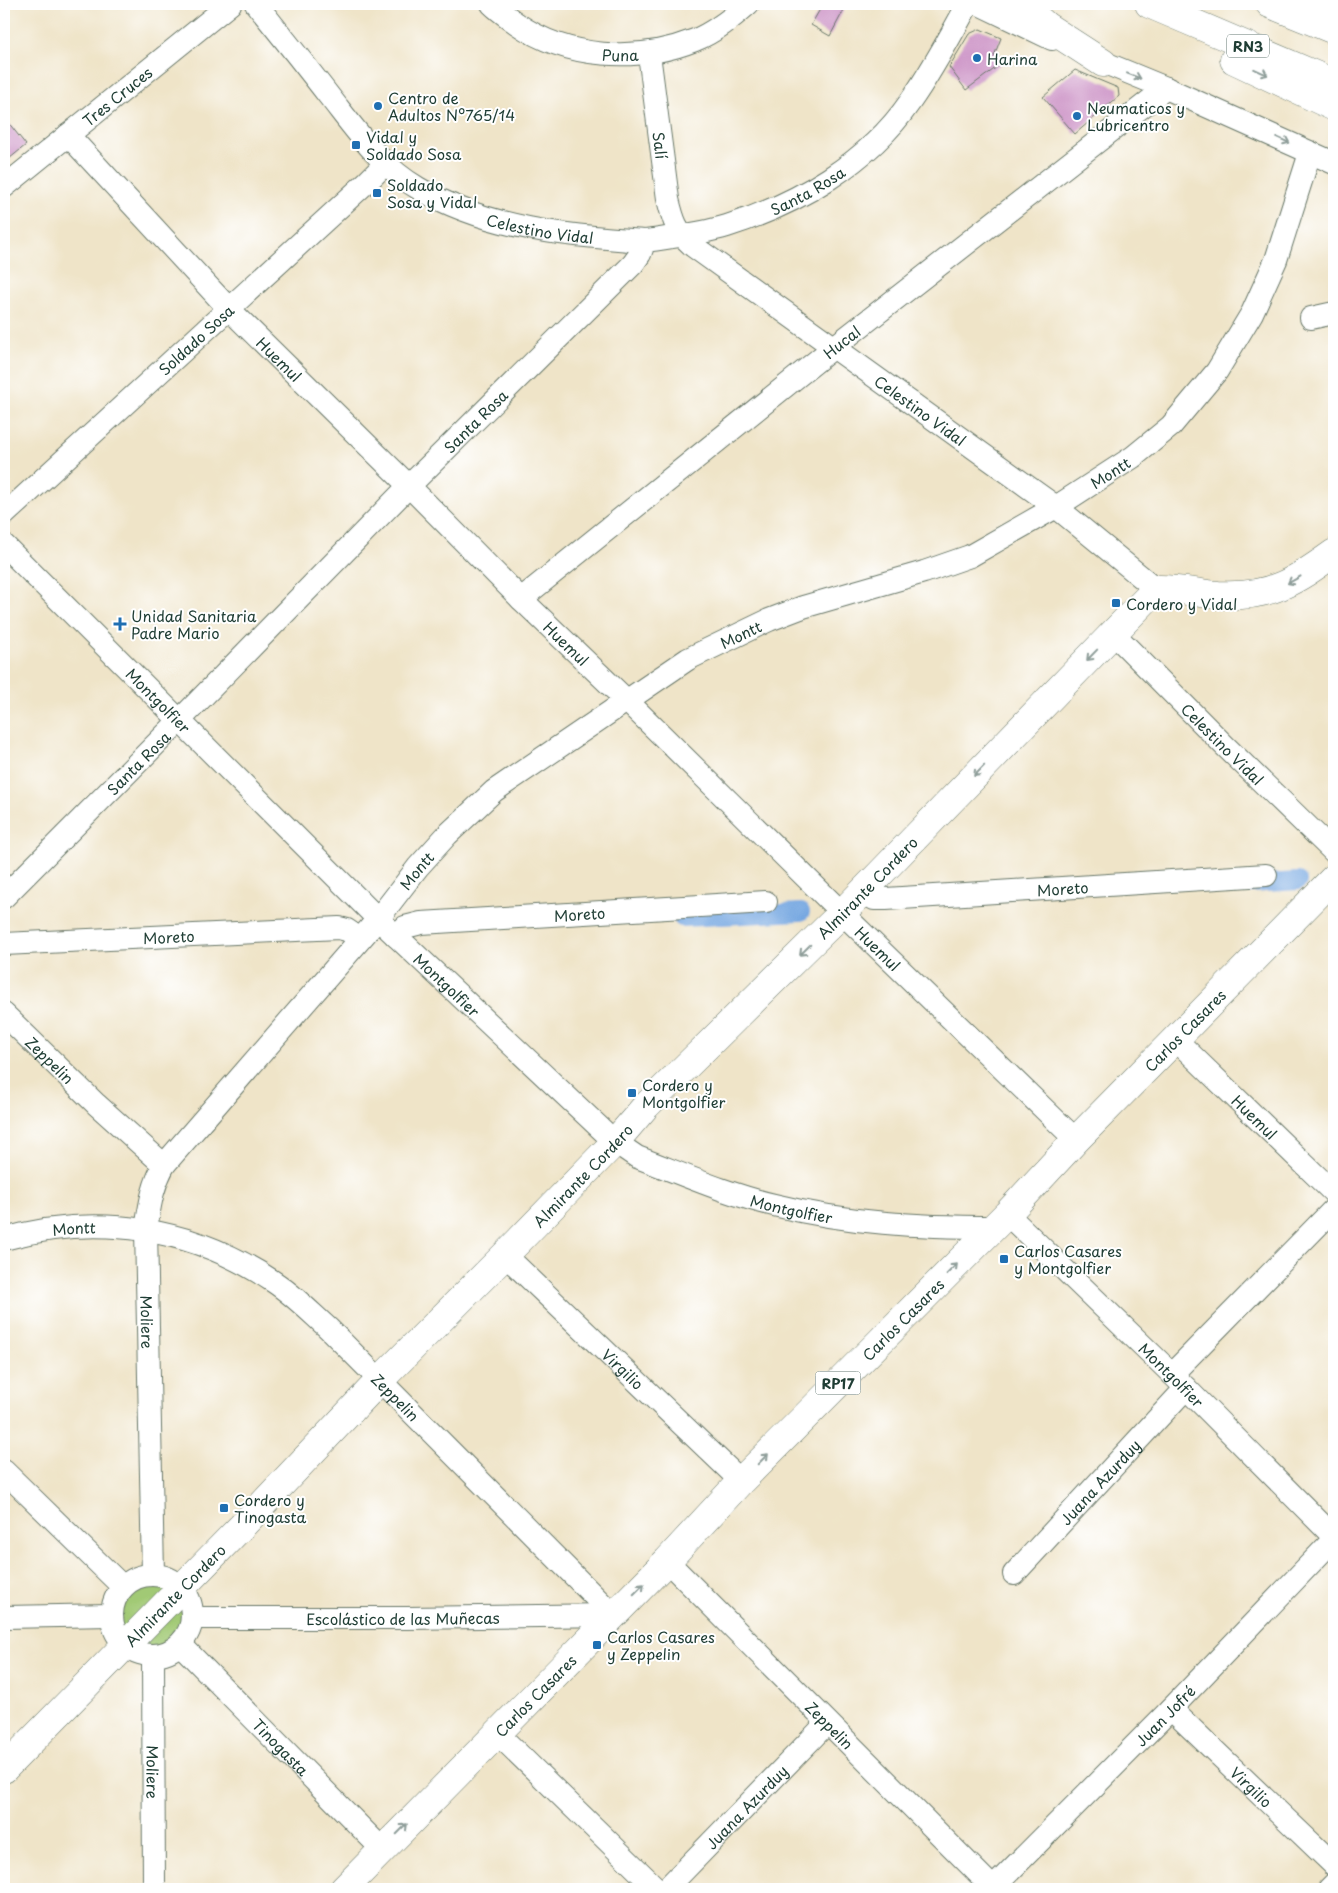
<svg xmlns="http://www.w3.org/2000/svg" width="1338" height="1893" viewBox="0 0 1338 1893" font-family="'Playpen Sans',sans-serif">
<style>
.green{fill:#a1c975;stroke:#608354}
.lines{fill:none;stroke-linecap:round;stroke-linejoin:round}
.canal{stroke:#76a7e1;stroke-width:18}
.building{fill:#cd95c7}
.minor-casing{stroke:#687768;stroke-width:24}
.major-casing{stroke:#687768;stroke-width:29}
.highway-casing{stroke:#687768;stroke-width:29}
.minor{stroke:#fff;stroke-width:22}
.major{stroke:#fff;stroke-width:28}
.highway{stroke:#fff;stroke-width:28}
.oneway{stroke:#8f9e9a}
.poi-dot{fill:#1f6fb2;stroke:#fff;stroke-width:2}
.labels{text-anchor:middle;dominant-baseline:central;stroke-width:4;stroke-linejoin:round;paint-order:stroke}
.shield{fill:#fff;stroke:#627771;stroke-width:1}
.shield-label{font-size:14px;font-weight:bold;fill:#1f3d34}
.street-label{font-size:15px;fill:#1f3d34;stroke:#fff}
.poi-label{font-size:15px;fill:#1f3d34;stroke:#fff;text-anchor:start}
</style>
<rect width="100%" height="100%" fill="#fff"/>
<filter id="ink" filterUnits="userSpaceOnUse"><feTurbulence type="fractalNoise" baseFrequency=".02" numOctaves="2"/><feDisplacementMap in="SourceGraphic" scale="10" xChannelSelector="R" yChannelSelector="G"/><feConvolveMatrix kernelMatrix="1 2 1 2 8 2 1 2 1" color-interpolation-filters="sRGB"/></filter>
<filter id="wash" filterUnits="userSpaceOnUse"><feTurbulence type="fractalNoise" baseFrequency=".0096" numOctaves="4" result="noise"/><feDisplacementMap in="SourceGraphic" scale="20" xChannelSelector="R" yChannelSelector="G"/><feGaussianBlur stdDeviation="1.12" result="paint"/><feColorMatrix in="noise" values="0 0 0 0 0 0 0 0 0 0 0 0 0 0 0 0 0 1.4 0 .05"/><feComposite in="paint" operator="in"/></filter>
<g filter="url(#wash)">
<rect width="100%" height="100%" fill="#efe4c8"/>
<g class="green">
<path d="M154 1581 165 1583 174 1589 126 1638C109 1610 121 1585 154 1581Z"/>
<path d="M180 1594C202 1631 169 1665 132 1644Z"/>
</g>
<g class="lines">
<g class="canal">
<path d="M1251 884 1298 881"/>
<path d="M682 918 801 912"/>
</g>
</g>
<g id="blocks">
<g class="building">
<path d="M823 4H847L830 36 811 25Z"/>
<path d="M980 29 1001 38 994 56 1005 61 966 90 949 67 969 34Z"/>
<path d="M1075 70 1118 88 1119 96 1075 134 1043 97Z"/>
<path d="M4 117 26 145 4 163Z"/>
</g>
</g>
</g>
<g filter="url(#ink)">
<use href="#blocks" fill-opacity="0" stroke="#687768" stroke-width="1"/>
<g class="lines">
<defs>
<g id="minor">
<path id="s1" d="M256 4C281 35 305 65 329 96 355 129 381 167 418 188 487 229 568 236 645 241"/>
<path id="s2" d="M492 4C499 11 508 17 516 23 567 59 637 63 695 40 715 32 732 18 748 4"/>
<path d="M979 4 1052 39"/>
<path d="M1311 4 1334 14"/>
<path id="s3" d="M649 54 668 199C673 220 676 231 693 246L1056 507 1156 589"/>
<path d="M1088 56 1166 88 1334 163"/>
<path id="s4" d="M68 135 229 309 409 486 521 599 626 700 842 913 1076 1140"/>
<path id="s5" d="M4 187 230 4"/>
<path d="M1311 318 1334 313"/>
<path id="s6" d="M4 515 368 181 386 163"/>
<path id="s7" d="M4 545 378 919 615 1142 637 1157C682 1174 727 1194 774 1205 847 1223 919 1227 994 1227"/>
<path id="s8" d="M521 599 834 347 1166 88"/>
<path id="s9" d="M1113 633 1225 746 1334 852"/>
<path id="s10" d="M863 892 874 899H886L1266 875"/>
<path id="s11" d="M4 897 179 721 409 486 633 264 640 254 645 241C672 237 701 234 727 226 797 204 868 163 910 102 932 71 950 37 968 4"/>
<path id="s12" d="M396 936 405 927 421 923 766 902"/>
<path id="s13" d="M4 944 339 928 347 930 360 939"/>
<path id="s14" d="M4 1014 96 1104 164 1165C152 1187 150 1205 146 1229L153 1574"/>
<path id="s15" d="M1176 1040 1334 1193"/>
<path id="s16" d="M164 1165 378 919 418 867 447 835 494 791 688 659 769 620 803 607 924 572 970 556 1056 507 1133 457 1171 426 1217 371 1252 313 1276 260 1310 153"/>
<path id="s17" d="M1007 1214 1172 1374 1334 1537"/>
<path id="s18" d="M4 1239C98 1213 193 1227 274 1282 294 1295 311 1313 329 1329L613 1615"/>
<path id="s19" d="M505 1255 741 1481"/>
<path d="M1172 1374 1334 1209"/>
<path d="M4 1471 123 1587"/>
<path id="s20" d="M667 1561 994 1889"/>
<path id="s21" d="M1014 1574 1186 1388"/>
<circle cx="152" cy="1615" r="40"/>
<path d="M4 1617 112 1615"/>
<path id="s22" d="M193 1618H407L613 1615"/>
<path id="s23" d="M180 1644 382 1849"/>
<path id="s24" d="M153 1656 154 1889"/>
<path id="s25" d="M1171 1709 1334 1865"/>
<path d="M498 1734 657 1889"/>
<path id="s26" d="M666 1889 827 1723"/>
<path id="s27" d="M992 1889 1171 1709 1334 1539"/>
<path d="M1329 1889 1334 1884"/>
</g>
<g id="major">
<path id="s28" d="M4 1769 243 1525 379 1381 505 1255 615 1142 645 1107 842 913 1156 589C1177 588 1197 593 1218 595 1270 598 1294 582 1334 553"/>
<path id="s29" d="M344 1889 667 1561 741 1481 1007 1214 1076 1140 1334 878"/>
</g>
<g id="highway">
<path d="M1021 4 1046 26 1103 63"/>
<path d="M1149 4 1334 83"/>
<path d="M1270 4 1334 30"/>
<path d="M1234 60 1334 107"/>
</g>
</defs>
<use href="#minor" class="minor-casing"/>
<use href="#major" class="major-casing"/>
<use href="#highway" class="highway-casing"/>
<use href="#minor" class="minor"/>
<use href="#major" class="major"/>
<use href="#highway" class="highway"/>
</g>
<defs><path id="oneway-shaft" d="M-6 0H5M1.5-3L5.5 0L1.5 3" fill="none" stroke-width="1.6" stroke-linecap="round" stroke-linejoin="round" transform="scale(1.25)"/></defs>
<g class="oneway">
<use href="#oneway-shaft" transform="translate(1261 72) rotate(25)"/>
<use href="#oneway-shaft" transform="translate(1134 76) rotate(21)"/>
<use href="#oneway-shaft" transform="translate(1283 140) rotate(24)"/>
<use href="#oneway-shaft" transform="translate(1294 580) rotate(151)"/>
<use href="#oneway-shaft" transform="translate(1092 655) rotate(134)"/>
<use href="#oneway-shaft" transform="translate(979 771) rotate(134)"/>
<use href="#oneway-shaft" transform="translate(805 950) rotate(135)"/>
<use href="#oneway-shaft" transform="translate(952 1269) rotate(-45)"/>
<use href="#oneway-shaft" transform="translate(763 1459) rotate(-45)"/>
<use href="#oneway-shaft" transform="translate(639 1589) rotate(-45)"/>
<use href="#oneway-shaft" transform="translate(402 1829) rotate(-45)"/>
</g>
</g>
<g class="poi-dot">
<circle cx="977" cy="58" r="5"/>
<circle cx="378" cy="106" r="5"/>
<circle cx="1077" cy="116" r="5"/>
<rect x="351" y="140" width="10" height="10" rx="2.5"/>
<rect x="372" y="188" width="10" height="10" rx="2.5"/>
<rect x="1111" y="598" width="10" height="10" rx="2.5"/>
<path d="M117.5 616.5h5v5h5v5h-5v5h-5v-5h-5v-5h5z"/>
<rect x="627" y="1088" width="10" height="10" rx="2.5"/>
<rect x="999" y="1254" width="10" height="10" rx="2.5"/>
<rect x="219" y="1503" width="10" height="10" rx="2.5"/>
<rect x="592" y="1640" width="10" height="10" rx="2.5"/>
</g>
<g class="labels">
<g class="shield">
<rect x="1227" y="34.5" width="42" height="23" rx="4"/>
<rect x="815.5" y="1371.5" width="45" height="23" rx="4"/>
</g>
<g class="shield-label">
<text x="1248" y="46">RN3</text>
<text x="838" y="1383">RP17</text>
</g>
<g class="street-label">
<text stroke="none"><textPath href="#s2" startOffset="141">Puna</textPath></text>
<text stroke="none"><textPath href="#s5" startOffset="145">Tres Cruces</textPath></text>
<text stroke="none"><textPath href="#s3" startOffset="92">Salí</textPath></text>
<text stroke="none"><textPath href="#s11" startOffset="1090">Santa Rosa</textPath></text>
<text stroke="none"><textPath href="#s1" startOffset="376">Celestino Vidal</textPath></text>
<text stroke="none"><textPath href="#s6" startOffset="260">Soldado Sosa</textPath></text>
<text stroke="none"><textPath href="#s8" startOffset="411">Hucal</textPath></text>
<text stroke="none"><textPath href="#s4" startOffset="308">Huemul</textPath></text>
<text stroke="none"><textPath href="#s3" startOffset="481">Celestino Vidal</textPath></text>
<text stroke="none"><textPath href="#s11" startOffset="670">Santa Rosa</textPath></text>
<text stroke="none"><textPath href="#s16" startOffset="1198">Montt</textPath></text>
<text stroke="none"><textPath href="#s16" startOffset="792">Montt</textPath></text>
<text stroke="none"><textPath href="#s4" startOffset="712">Huemul</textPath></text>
<text stroke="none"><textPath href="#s7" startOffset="219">Montgolfier</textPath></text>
<text stroke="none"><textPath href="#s9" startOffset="156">Celestino Vidal</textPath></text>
<text stroke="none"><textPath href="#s11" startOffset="190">Santa Rosa</textPath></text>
<text stroke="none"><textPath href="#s16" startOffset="388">Montt</textPath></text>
<text stroke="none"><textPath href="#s28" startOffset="1234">Almirante Cordero</textPath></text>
<text stroke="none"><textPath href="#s10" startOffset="202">Moreto</textPath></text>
<text stroke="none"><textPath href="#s12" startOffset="188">Moreto</textPath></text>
<text stroke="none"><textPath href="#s13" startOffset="165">Moreto</textPath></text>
<text stroke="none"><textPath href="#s4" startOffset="1148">Huemul</textPath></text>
<text stroke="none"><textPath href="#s7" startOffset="624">Montgolfier</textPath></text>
<text stroke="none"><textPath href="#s29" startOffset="1202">Carlos Casares</textPath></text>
<text stroke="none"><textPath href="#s14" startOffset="65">Zeppelin</textPath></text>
<text stroke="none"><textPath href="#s15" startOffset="110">Huemul</textPath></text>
<text stroke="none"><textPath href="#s28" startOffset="829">Almirante Cordero</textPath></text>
<text stroke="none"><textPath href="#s7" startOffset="1044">Montgolfier</textPath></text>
<text stroke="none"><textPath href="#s18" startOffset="71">Montt</textPath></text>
<text stroke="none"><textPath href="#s29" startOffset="798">Carlos Casares</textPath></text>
<text stroke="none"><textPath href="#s14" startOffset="380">Moliere</textPath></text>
<text stroke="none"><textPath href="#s19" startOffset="164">Virgilio</textPath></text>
<text stroke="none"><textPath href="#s17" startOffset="230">Montgolfier</textPath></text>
<text stroke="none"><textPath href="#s18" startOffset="450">Zeppelin</textPath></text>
<text stroke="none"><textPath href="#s21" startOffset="126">Juana Azurduy</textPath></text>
<text stroke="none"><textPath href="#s28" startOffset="244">Almirante Cordero</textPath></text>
<text stroke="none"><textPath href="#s22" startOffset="210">Escolástico de las Muñecas</textPath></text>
<text stroke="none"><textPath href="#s29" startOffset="272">Carlos Casares</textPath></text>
<text stroke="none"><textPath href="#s27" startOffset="245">Juan Jofré</textPath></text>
<text stroke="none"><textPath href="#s20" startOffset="231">Zeppelin</textPath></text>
<text stroke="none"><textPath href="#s23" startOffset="144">Tinogasta</textPath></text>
<text stroke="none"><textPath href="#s24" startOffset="116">Moliere</textPath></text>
<text stroke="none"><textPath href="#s25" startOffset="112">Virgilio</textPath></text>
<text stroke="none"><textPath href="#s26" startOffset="115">Juana Azurduy</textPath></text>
</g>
<g class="poi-label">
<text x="987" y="58">Harina</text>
<text x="388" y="97">Centro de<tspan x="388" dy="17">Adultos Nº765/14</tspan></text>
<text x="1087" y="107">Neumaticos y<tspan x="1087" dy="17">Lubricentro</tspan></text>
<text x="366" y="136">Vidal y<tspan x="366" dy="17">Soldado Sosa</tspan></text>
<text x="387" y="184">Soldado<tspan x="387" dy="17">Sosa y Vidal</tspan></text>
<text x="1126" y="603">Cordero y Vidal</text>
<text x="131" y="615">Unidad Sanitaria<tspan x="131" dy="17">Padre Mario</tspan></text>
<text x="642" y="1084">Cordero y<tspan x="642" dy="17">Montgolfier</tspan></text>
<text x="1014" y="1250">Carlos Casares<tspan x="1014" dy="17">y Montgolfier</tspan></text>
<text x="234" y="1499">Cordero y<tspan x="234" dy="17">Tinogasta</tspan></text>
<text x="607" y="1636">Carlos Casares<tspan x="607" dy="17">y Zeppelin</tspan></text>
</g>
</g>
<rect width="1338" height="1893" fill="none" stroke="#fff" stroke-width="20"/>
</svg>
